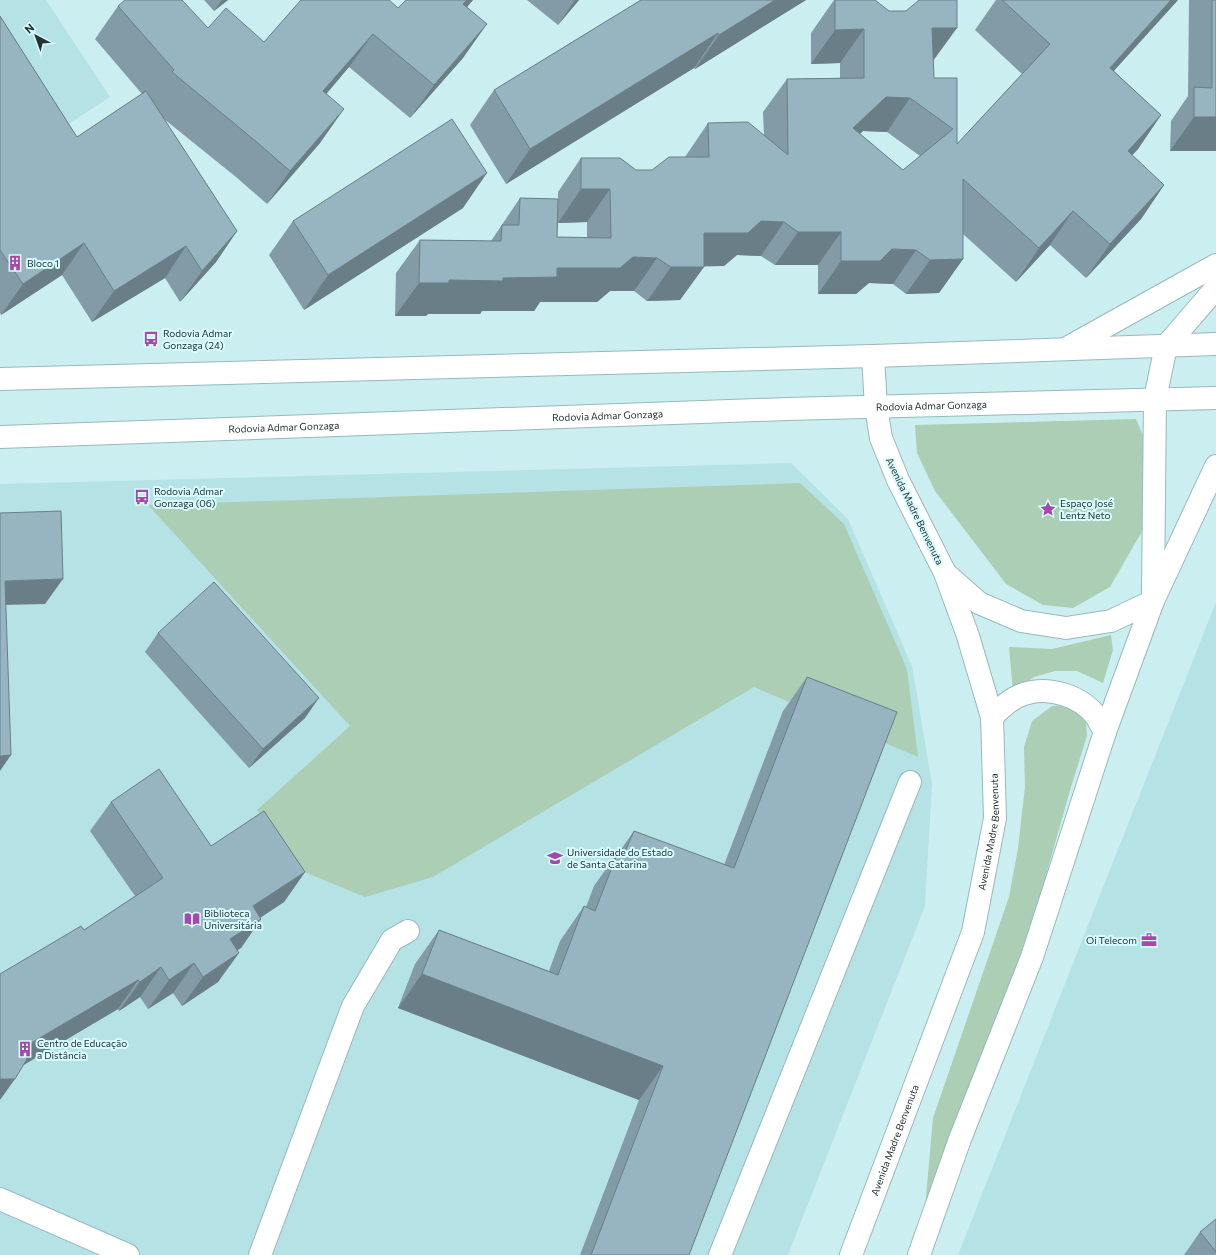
<svg xmlns="http://www.w3.org/2000/svg" width="1216" height="1255" viewBox="0 0 1216 1255" font-family="Commissioner,sans-serif">
<style>
.built{fill:#b5e2e5}
.green{fill:#abceb4}
.lines{fill:none;stroke-linecap:round;stroke-linejoin:round}
.minor-casing{stroke:#97b9bc;stroke-width:24}
.major-casing{stroke:#97b9bc;stroke-width:24}
.minor{stroke:#fff;stroke-width:22}
.major{stroke:#fff;stroke-width:22}
.wall{fill:#829ba6;fill-rule:evenodd}
.shaded-wall{fill:#6a7e87}
.building{fill:#97b4c1;stroke:#6a7e87;fill-rule:evenodd}
.labels{text-anchor:middle;dominant-baseline:central;stroke-width:4;stroke-linejoin:round;paint-order:stroke}
.poi-label{font-size:10px;fill:#263334;stroke:#d8fcff;text-anchor:start}
.street-label{font-size:10px;fill:#263334;stroke:#d8fcff}
</style>
<rect width="100%" height="100%" fill="#cbeff1"/>
<g class="built">
<path d="M0 0H46L110 97 67 125 0 22Z"/>
<path d="M791 463 848 519 912 666 932 784 925 906 788 1255H0V484Z"/>
<path d="M1216 602V1255H958L1094 910Z"/>
</g>
<g class="green">
<path d="M1136 419 1151 454 1145 526 1110 587 1073 608 1043 605 1006 584 935 491 917 453 915 425Z"/>
<path d="M800 483 844 524 907 669 918 757 754 687 433 877 365 897 297 869 257 810 350 726 148 505Z"/>
<path d="M1111 635 1113 650 1103 683 1077 671H1055L1034 677 1013 692 1009 647 1052 649Z"/>
<path d="M1068 705 1077 711 1086 723 1087 736 1071 787 1033 921 924 1219 933 1118 1009 897 1018 848 1025 787 1024 747 1032 721 1052 706Z"/>
</g>
<g class="lines">
<defs>
<g id="minor">
<path d="M1166 346 1216 288"/>
<path d="M1065 349 1216 265"/>
<path d="M0 1199 128 1255"/>
<path d="M260 1255 353 1006 392 940 408 931"/>
<path d="M720 1255 910 782"/>
</g>
<g id="major">
<path d="M0 379 873 356 1216 344"/>
<path id="s1" d="M0 437 787 409 1216 398"/>
<path d="M946 574 979 603 1021 621 1066 628 1111 621 1153 601"/>
<path d="M1153 593 1155 399 1166 346"/>
<path d="M992 717C1001 708 1011 698 1024 694 1048 686 1080 695 1096 716 1099 721 1102 727 1105 732"/>
<path id="s2" d="M851 1255 973 932 995 818 992 717 968 636 945 573 898 480 881 438 876 407 873 356"/>
<path d="M919 1255 960 1139 1032 957 1105 732 1153 601 1216 466"/>
</g>
</defs>
<use href="#minor" class="minor-casing"/>
<use href="#major" class="major-casing"/>
<use href="#minor" class="minor"/>
<use href="#major" class="major"/>
</g>
<g class="wall">
<path d="M204 0H228L214 11Z"/>
<path d="M406 0H473L467 7 463 58 410 118 349 67 326 94 320 143 267 204 236 177 164 119 237 231 216 262 180 302 165 278 92 322 62 275 1 315 0 313V16L77 137 142 94 95 39 118 6 264 42 398 8Z"/>
<path d="M527 0H579L558 25Z"/>
<path d="M641 0H806L695 69 694 68 506 184 470 125 494 90Z"/>
<path d="M834 0H875L933 61 934 78H957V144L1022 74 975 30 996 0H1178L1114 71 1161 115 1138 149 1132 155 1164 185 1141 219 1086 278 1050 245 1016 282 963 234V259L939 293 906 294 893 284 869 283 856 294H818V265H775L761 256 737 255 724 266H704L680 300 647 301 634 291H610L597 302H540L534 311H482L480 314H428L426 316H395L396 273 420 240 491 241 520 198 558 199V192L581 158 636 170H652L685 157 708 123 764 135 763 112 787 79 840 78V63L811 64V33ZM863 131 887 132 920 156 903 170 860 134ZM587 222V238L557 237 558 223Z"/>
<path d="M1189 0H1216V151H1170L1171 121 1188 96Z"/>
<path d="M463 208 304 310 269 255 293 221Z"/>
<path d="M158 633 305 718 249 768 145 652Z"/>
<path d="M807 677 689 1255H580L639 1100 398 1008 415 964 439 930 549 971 560 941 584 906 586 907 594 886 618 852H619L634 831 724 865 783 711Z"/>
<path d="M111 802 211 846 305 872 284 902 260 917 261 919 241 948 237 950 218 982 182 1006 173 993 148 1009 140 997 119 1011 118 1009 23 1065 84 930 135 896 90 831Z"/>
<path d="M1216 1219V1255H1184L1200 1232Z"/>
</g>
<g class="shaded-wall">
<path d="M222 0H228L214 11Z"/>
<path d="M467 0H473L440 38 463 4Z"/>
<path d="M575 0H579L558 25Z"/>
<path d="M775 0H806L695 69 719 35Z"/>
<path d="M1171 0H1178L1086 101 1110 68Z"/>
<path d="M487 24 463 58 410 118 434 85Z"/>
<path d="M932 28H957L933 61Z"/>
<path d="M864 29 840 63 811 64 835 30Z"/>
<path d="M718 33 694 68 506 184 530 149Z"/>
<path d="M373 34 349 67 300 125 323 91Z"/>
<path d="M886 97 910 98 887 132 863 131 829 162 853 128Z"/>
<path d="M344 109 320 143 267 204 290 171Z"/>
<path d="M1161 115 1138 149 1104 185 1128 151Z"/>
<path d="M1194 117H1216V151H1170Z"/>
<path d="M487 173 463 208 304 310 328 275Z"/>
<path d="M1164 185 1141 219 1086 278 1110 244Z"/>
<path d="M581 189H610L587 222 558 223Z"/>
<path d="M1073 211 1050 245 1016 282 1039 248Z"/>
<path d="M761 221 784 222 761 256 737 255 724 266 680 267 704 233Z"/>
<path d="M237 231 216 262 180 302 202 271Z"/>
<path d="M798 232H841L818 265H775Z"/>
<path d="M84 243 62 275 1 315 23 284Z"/>
<path d="M186 246 165 278 92 322 114 291Z"/>
<path d="M892 249 916 250 893 284 869 283 856 294H818L841 261Z"/>
<path d="M633 257 657 258 634 291H610L597 302H540L534 311H482L480 314H428L426 316H395L419 283 449 280 503 278 557 268Z"/>
<path d="M963 259 939 293 906 294 930 260Z"/>
<path d="M671 267H704L680 300 647 301Z"/>
<path d="M63 579 45 604 0 605 5 581Z"/>
<path d="M319 698 305 718 249 768 263 749Z"/>
<path d="M11 755 0 771V756Z"/>
<path d="M305 872 284 902 233 936 253 906Z"/>
<path d="M261 919 241 948 210 968 230 939Z"/>
<path d="M239 953 218 982 182 1006 203 977Z"/>
<path d="M194 963 173 993 148 1009 169 980Z"/>
<path d="M161 967 140 997 119 1011 140 982Z"/>
<path d="M422 974 663 1066 639 1100 398 1008Z"/>
<path d="M138 980 118 1009 0 1079H15L0 1100V1079L21 1049Z"/>
</g>
<g class="building">
<path d="M125 0H182L208 28 226 8 264 42 301 0H389L398 8 406 0H467L463 4 487 24 434 85 373 34 323 91 344 109 290 171 259 144 172 72 174 70 118 6Z"/>
<path d="M641 0H775L719 35 718 33 530 149 494 90Z"/>
<path d="M835 0H875L889 11H906L919 0H957V28H932L934 78H957V144L1050 44 1002 0H1171L1110 68 1161 115 1128 151 1164 185 1110 244 1073 211 1039 248 963 179V259L930 260 916 250 892 249 880 261H841V232H798L784 222 761 221 748 233H704V267H671L657 258 633 257 620 268H557V277L503 278V281L449 280V283H419L420 240 501 241 502 225H519L520 198 558 199 557 237 611 238 610 189H581V158H620L636 170H652L669 157H709L708 123 748 122 788 155 787 79 864 78V29L835 30ZM886 97 910 98 953 129 903 170 853 128Z"/>
<path d="M1212 0H1216V117H1194V87L1212 88Z"/>
<path d="M0 16 77 137 146 91 237 231 202 271 186 246 114 291 84 243 23 284 0 250Z"/>
<path d="M452 119 487 173 328 275 293 221Z"/>
<path d="M61 511 63 579 5 581 11 755 0 756V513Z"/>
<path d="M214 582 319 698 263 749 158 633Z"/>
<path d="M807 677 897 712 689 1255H591L663 1066 422 974 439 930 558 975 584 906 595 911 618 852 624 854 634 831 734 868Z"/>
<path d="M159 769 211 846 264 811 305 872 253 906 261 919 230 939 239 953 203 977 194 963 169 980 161 967 140 982 138 980 21 1049 27 1059 15 1079H0V974L81 926 84 930 163 878 111 802Z"/>
<path d="M1216 1219V1252L1200 1232Z"/>
</g>
<defs>
<symbol id="building-bare" viewBox="-9 -9 18 18"><path d="M-4-6H4V6H1V3H-1V6H-4ZM-2.5-4.3h1.7v1.8h-1.7ZM.8-4.3h1.7v1.8H.8ZM-2.5-1h1.7V.8h-1.7ZM.8-1h1.7V.8H.8Z" fill="#a647af" stroke="#d8fcff" stroke-width="2.5" paint-order="stroke"/></symbol>
<symbol id="bus-bare" viewBox="-9 -9 18 18"><path d="M-5-6H5V4H4V6H2V4H-2V6H-4V4H-5ZM-3.5-4V0h7V-4ZM-3.5 1.2v1.5H-2V1.2ZM2 1.2v1.5H3.5V1.2Z" fill="#a647af" stroke="#d8fcff" stroke-width="2.5" paint-order="stroke"/></symbol>
<symbol id="sight-bare" viewBox="-9 -9 18 18"><path d="M0-6L1.8-2.2L6-1.7L2.9 1.2L3.7 5.4L0 3.3L-3.7 5.4L-2.9 1.2L-6-1.7L-1.8-2.2Z" fill="#a647af" stroke="#d8fcff" stroke-width="2.5" paint-order="stroke"/></symbol>
<symbol id="university-bare" viewBox="-9 -9 18 18"><path d="M0-5L7-2L0 1L-7-2ZM-4 1L0 2.5L4 1V4Q0 6-4 4Z" fill="#a647af" stroke="#d8fcff" stroke-width="2.5" paint-order="stroke"/></symbol>
<symbol id="library-bare" viewBox="-9 -9 18 18"><path d="M-6-4Q-3-5.5-.7-3.5V5Q-3 3-6 4ZM6-4Q3-5.5 .7-3.5V5Q3 3 6 4Z" fill="#a647af" stroke="#d8fcff" stroke-width="2.5" paint-order="stroke"/></symbol>
<symbol id="office-bare" viewBox="-9 -9 18 18"><path d="M-6-3h4V-5.5h4V-3h4V5H-6ZM-1-4.5V-3h2v-1.5ZM-6 0V1H6V0Z" fill="#a647af" stroke="#d8fcff" stroke-width="2.5" paint-order="stroke"/></symbol>
</defs>
<g fill-rule="evenodd">
<use href="#building-bare" x="4" y="252" width="22" height="22"/>
<use href="#bus-bare" x="140" y="328" width="22" height="22"/>
<use href="#bus-bare" x="131" y="486" width="22" height="22"/>
<use href="#sight-bare" x="1037" y="498" width="22" height="22"/>
<use href="#university-bare" x="544" y="847" width="22" height="22"/>
<use href="#library-bare" x="181" y="908" width="22" height="22"/>
<use href="#office-bare" x="1138" y="929" width="22" height="22"/>
<use href="#building-bare" x="14" y="1038" width="22" height="22"/>
</g>
<g class="labels">
<g class="poi-label">
<text x="27" y="263">Bloco 1</text>
<text x="163" y="333">Rodovia Admar<tspan x="163" dy="12">Gonzaga (24)</tspan></text>
<text x="154" y="491">Rodovia Admar<tspan x="154" dy="12">Gonzaga (06)</tspan></text>
<text x="1060" y="503">Espaço José<tspan x="1060" dy="12">Lentz Neto</tspan></text>
<text x="567" y="852">Universidade do Estado<tspan x="567" dy="12">de Santa Catarina</tspan></text>
<text x="204" y="913">Biblioteca<tspan x="204" dy="12">Universitária</tspan></text>
<text x="1137" y="940" text-anchor="end">Oi Telecom</text>
<text x="37" y="1043">Centro de Educação<tspan x="37" dy="12">a Distância</tspan></text>
</g>
<g class="street-label">
<text stroke="none"><textPath href="#s1" startOffset="932">Rodovia Admar Gonzaga</textPath></text>
<text stroke="none"><textPath href="#s1" startOffset="608">Rodovia Admar Gonzaga</textPath></text>
<text stroke="none"><textPath href="#s1" startOffset="284">Rodovia Admar Gonzaga</textPath></text>
<text transform="translate(915 511) rotate(64)">Avenida Madre Benvenuta</text>
<text stroke="none"><textPath href="#s2" startOffset="447">Avenida Madre Benvenuta</textPath></text>
<text stroke="none"><textPath href="#s2" startOffset="123">Avenida Madre Benvenuta</textPath></text>
</g>
</g>
<g transform="translate(36 36) rotate(319)" stroke="#d8fcff" stroke-width="3" paint-order="stroke">
<path d="M0-3L7 15L0 10L-7 15Z" fill="#263334"/>
<text y="-6" font-size="11" font-weight="bold" text-anchor="middle" fill="#263334">N</text>
</g>
</svg>
